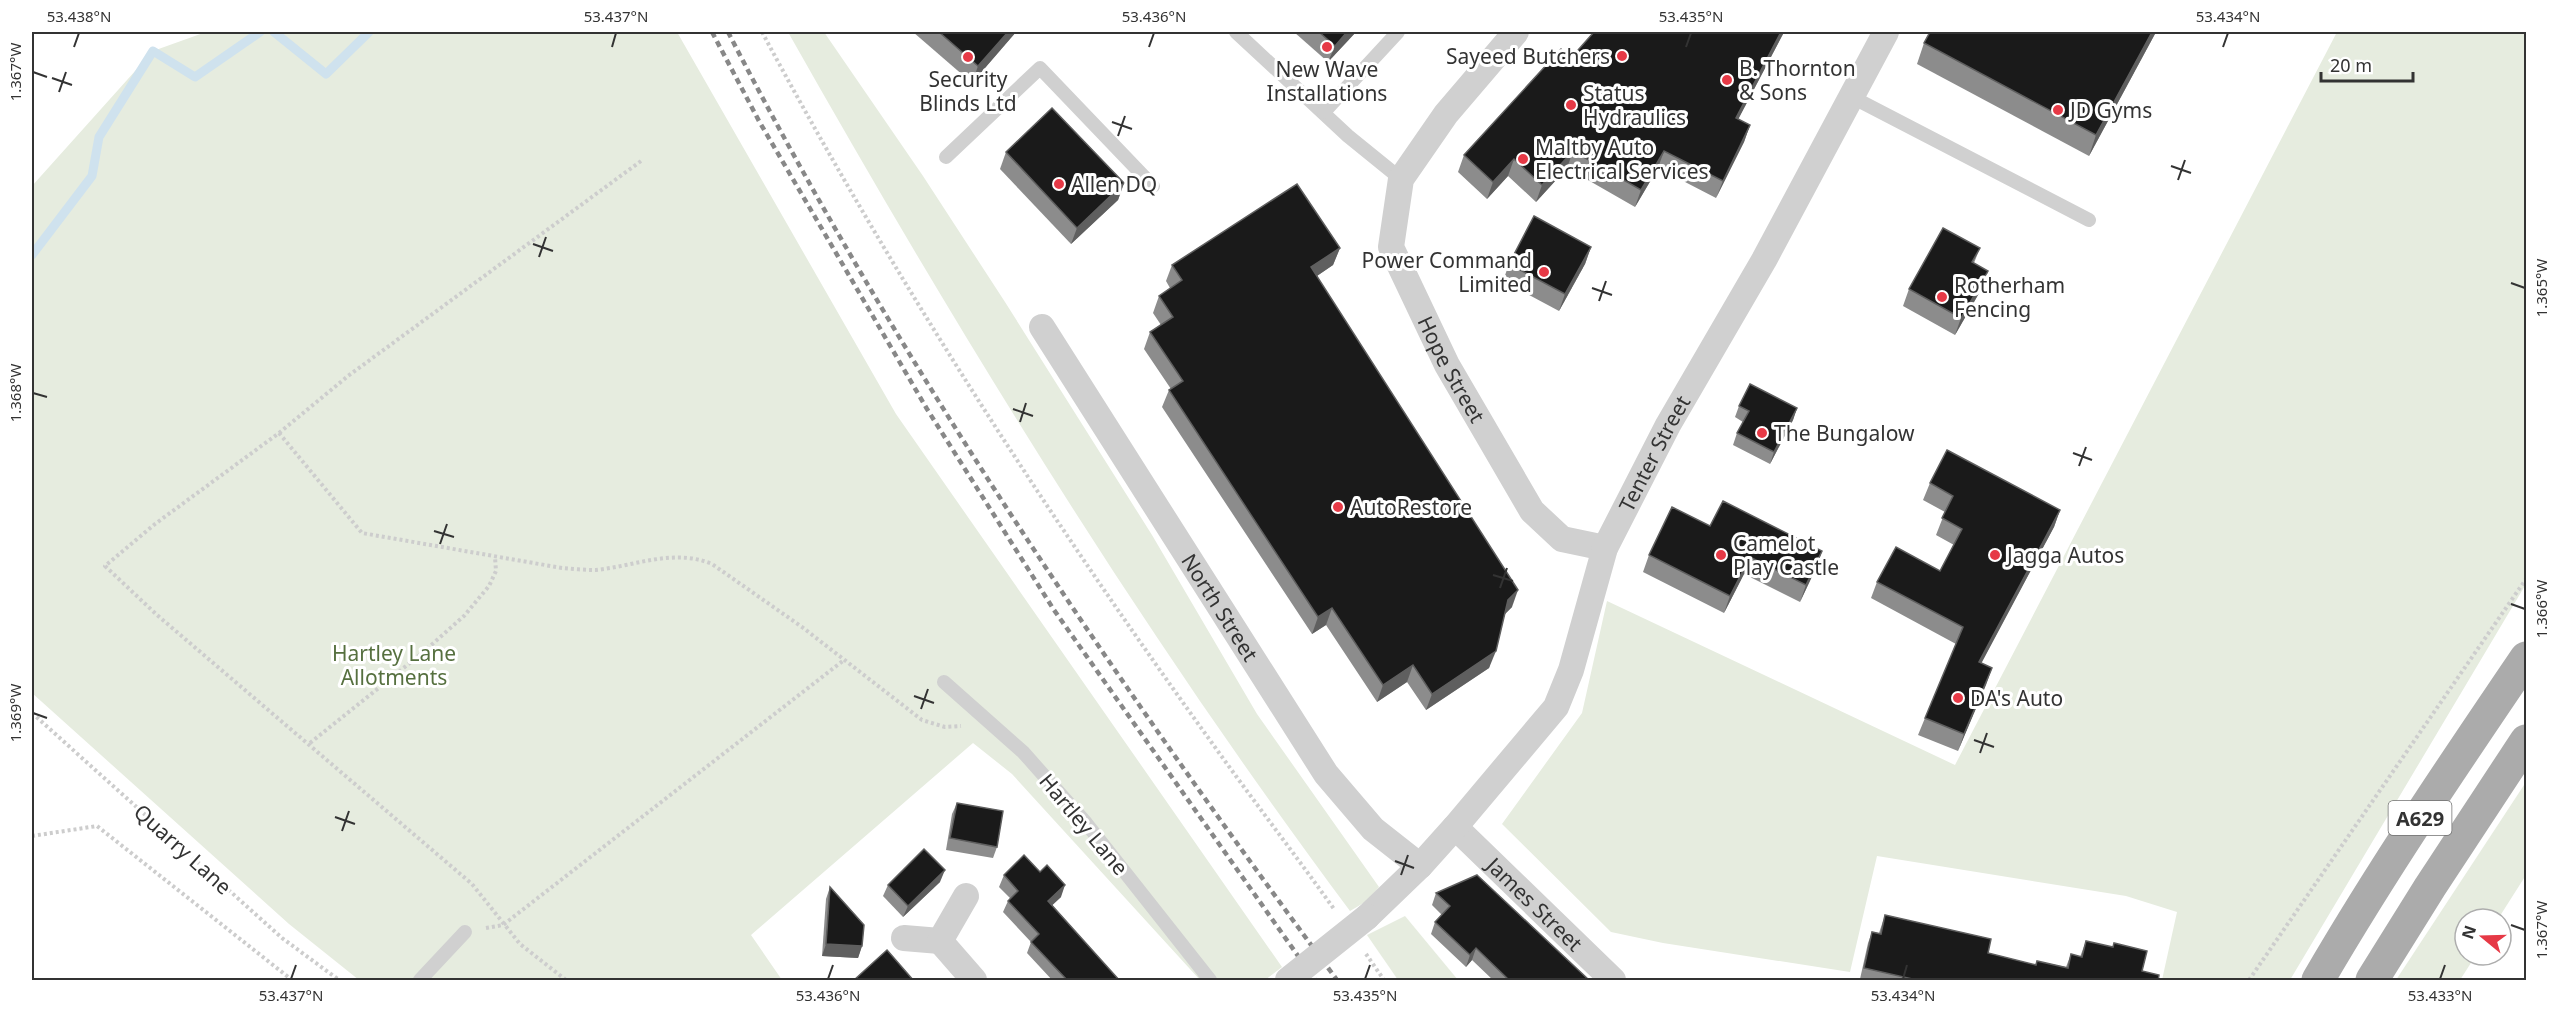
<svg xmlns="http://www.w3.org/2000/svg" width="2558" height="1012" viewBox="0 0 2558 1012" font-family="'Noto Sans',sans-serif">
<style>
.green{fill:#e6ecdf}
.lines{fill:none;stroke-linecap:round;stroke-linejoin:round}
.stream{stroke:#cfe2ee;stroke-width:9}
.path{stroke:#cdcdcd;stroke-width:4;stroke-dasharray:3 3;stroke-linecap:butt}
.lane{stroke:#d0d0d0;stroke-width:14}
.street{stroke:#d0d0d0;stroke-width:26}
.primary{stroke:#ababab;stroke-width:33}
.rail{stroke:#888;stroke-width:4.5;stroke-dasharray:6 4.5;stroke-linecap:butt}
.street-bridge{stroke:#d0d0d0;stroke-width:26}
.wall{fill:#8c8c8c}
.shaded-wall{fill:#5f5f5f}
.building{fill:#1a1a1a;stroke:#5f5f5f;stroke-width:1.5}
.ticks{fill:none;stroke:#333;stroke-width:2}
.poi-dot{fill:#e63946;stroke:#fff;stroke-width:2}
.labels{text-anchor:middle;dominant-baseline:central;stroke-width:6;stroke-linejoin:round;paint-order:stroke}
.shield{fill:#fff;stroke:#707070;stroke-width:1.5}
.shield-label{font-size:20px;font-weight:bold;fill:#333}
.poi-label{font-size:21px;fill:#333;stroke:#fff;text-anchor:start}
.street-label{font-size:21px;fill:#333;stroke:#fff}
.park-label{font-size:21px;fill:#56703f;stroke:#fff}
.neatline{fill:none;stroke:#333;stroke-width:2}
.ticks-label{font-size:15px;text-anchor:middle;fill:#333}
</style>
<rect width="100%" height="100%" fill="#fff"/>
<g class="green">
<path d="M206 32H677L896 414 1282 967 1265 980H1200L1012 774 973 743 751 935 782 980H359L289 924 32 693V186L153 51Z"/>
<path d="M788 32H824L923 176 1005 302 1152 535 1257 714 1379 887 1367 901 1350 911C1141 631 959 335 788 32Z"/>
<path d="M2337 32H2526V584L2290 980H2162L2177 912 2126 896 1877 856 1850 972 1663 943 1611 932 1502 824 1582 713 1607 601 1955 765Z"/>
<path d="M2526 782V875L2498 919H2465V955H2476L2460 980H2396Z"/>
<path d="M1405 916 1458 980H1398L1367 935Z"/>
</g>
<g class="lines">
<g class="stream">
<path d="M274 32 326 74 369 32"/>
<path d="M32 255 92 176 99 137 153 51 195 77 260 32"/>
</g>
<g class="path">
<path d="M762 32C894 279 1048 516 1212 743 1252 799 1294 853 1334 909"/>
<path d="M279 433 362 533 562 568C573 569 585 570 596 570 635 566 674 548 712 564L802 627 922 720 945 727 961 726"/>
<path d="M32 713 282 938 339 980"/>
<path d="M310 743 421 654 464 616 489 586 496 571 495 557"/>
<path d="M32 836 97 826 292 980"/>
<path d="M486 928 503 925 844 660"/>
<path d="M1366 954 1384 980"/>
<path d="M566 980 520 944 472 884 157 615 105 566 155 524 279 433 348 376 641 161"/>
<path d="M2249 980 2526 579"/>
</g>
<g class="lane">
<path d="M1236 32 1348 136 1401 179"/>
<path d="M1850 96 2089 220"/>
<path d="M1324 112 1398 32"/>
<path d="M946 157 1040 68 1153 186"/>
<path d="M944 682 1023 752 1086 823 1210 980"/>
<path d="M420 980 465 932"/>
</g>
<g class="street">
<path id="s1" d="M1516 32 1446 114 1401 179 1391 247 1447 365 1532 511 1562 539 1605 548"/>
<path id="s2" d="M1042 327 1326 774 1373 829 1420 866"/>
<path id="s3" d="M1455 827 1613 980"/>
<path id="s4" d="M1367 917 1420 866 1455 827 1556 707 1571 670 1605 548 1668 425 1764 260 1886 32"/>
<path d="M904 938 940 941 966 896"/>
<path d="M940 941 974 980"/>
</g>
<g class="primary">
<path d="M2318 980C2382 870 2454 764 2526 658"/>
<path d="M2372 980 2430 887 2526 741"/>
</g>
<g class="rail">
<path d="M712 32 759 121 927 409 1054 610 1315 980"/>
<path d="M728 32C900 366 1114 679 1337 980"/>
</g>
<path class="street-bridge" d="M1288 980 1367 917"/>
</g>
<g class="wall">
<path d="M913 32H1016L972 83Z"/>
<path d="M1294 32H1356L1328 62Z"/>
<path d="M1930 32H2156L2089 156 1917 64 1924 43Z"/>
<path d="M1783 34 1738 119 1750 125 1744 142 1716 198 1658 168 1635 207 1567 168 1536 202 1508 176 1487 199 1458 172 1464 155 1571 58Z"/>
<path d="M1006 152 1124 183 1118 200 1071 244 1000 169Z"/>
<path d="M1591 247 1585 264 1559 311 1503 281 1509 264Z"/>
<path d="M1340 248 1333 265 1317 276 1512 607 1505 614 1489 668 1426 710 1407 682 1377 702 1326 625 1312 634 1162 407 1169 390 1171 389 1144 349 1150 332 1161 325 1153 313 1159 296 1170 288 1166 281 1172 265Z"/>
<path d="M1980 248 1974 263 1982 288 1955 335 1903 306 1909 289Z"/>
<path d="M1739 406 1797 408 1793 420 1770 464 1733 445 1737 433 1743 422 1735 417Z"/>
<path d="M1930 483 2060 510 2054 527 1981 663 1992 668 1958 751 1918 735 1925 718 1956 644 1871 598 1877 582 1940 571 1954 545 1936 535 1945 512 1923 500Z"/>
<path d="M1710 526 1822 551 1816 568 1800 602 1744 574 1724 613 1643 572 1649 555Z"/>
<path d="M957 803 997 847 993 858 946 850 952 814Z"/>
<path d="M1004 875 1061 897 1052 905 1120 981H1053L1027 953 1031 942 1003 912 1008 901 1010 898 999 887Z"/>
<path d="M940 882 903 917 883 896 888 885Z"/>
<path d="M830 887 862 946 858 958 822 956 826 899Z"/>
<path d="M1436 893 1590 981H1494L1472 960 1466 967 1431 934 1435 922 1442 915 1432 905Z"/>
<path d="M1885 915 1988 953 2035 965 2037 961 2066 967 2071 954 2080 957 2086 941 2158 981H1866L1860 979 1868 943 1872 932 1879 933Z"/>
</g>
<g class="shaded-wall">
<path d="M1008 32H1016L972 83 978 66Z"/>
<path d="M1347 32H1356L1328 62 1335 46Z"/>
<path d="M1781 32H1783V34L1730 135 1736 118Z"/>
<path d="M2152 32H2156L2089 156 2096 135Z"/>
<path d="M1750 125 1744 142 1716 198 1723 181Z"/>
<path d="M1573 151 1567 168 1536 202 1542 185Z"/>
<path d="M1664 151 1658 168 1635 207 1641 190Z"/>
<path d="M1514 159 1508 176 1487 199 1493 182Z"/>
<path d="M1124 183 1118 200 1071 244 1077 228Z"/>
<path d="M1591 247 1585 264 1559 311 1565 294Z"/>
<path d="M1340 248 1333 265 1305 284 1311 267Z"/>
<path d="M1988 271 1982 288 1955 335 1961 318Z"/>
<path d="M1797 408 1793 420 1770 464 1774 452Z"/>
<path d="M2060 510 2054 527 1973 679 1979 662Z"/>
<path d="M1822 551 1816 568 1800 602 1806 585Z"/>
<path d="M1750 557 1744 574 1724 613 1730 596Z"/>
<path d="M1518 590 1512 607 1502 617 1508 600Z"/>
<path d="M1332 608 1326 625 1312 634 1318 617Z"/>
<path d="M1496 651 1489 668 1426 710 1432 694Z"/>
<path d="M1413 665 1407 682 1377 702 1383 685Z"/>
<path d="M1992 668 1986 685 1958 751 1964 734Z"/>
<path d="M945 870 940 882 903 917 908 906Z"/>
<path d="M1065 885 1061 897 1044 913 1048 901Z"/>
<path d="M826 944 862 946 858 958 822 956Z"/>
<path d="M1476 948 1472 960 1466 967 1470 955Z"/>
</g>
<g class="building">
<path d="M939 32H1008L978 66Z"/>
<path d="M1319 32H1347L1335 46Z"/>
<path d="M1594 32H1781L1736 118 1750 125 1723 181 1664 151 1641 190 1573 151 1542 185 1514 159 1493 182 1464 155 1561 49 1571 58Z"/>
<path d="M1930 32H2152L2096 135 1924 43Z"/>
<path d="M1052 108 1124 183 1077 228 1006 152Z"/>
<path d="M1297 184 1340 248 1311 267 1518 590 1508 600 1496 651 1432 694 1413 665 1383 685 1332 608 1318 617 1169 390 1183 381 1150 332 1173 317 1159 296 1182 280 1172 265Z"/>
<path d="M1534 216 1591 247 1565 294 1509 264Z"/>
<path d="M1943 228 1980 248 1972 262 1988 271 1961 318 1909 289Z"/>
<path d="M1750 384 1797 408 1774 452 1737 433 1749 411 1739 406Z"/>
<path d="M1947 450 2060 510 1979 662 1992 668 1964 734 1925 718 1963 627 1877 582 1896 547 1940 571 1962 529 1942 518 1953 496 1930 483Z"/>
<path d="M1723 501 1822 551 1806 585 1750 557 1730 596 1649 555 1672 507 1710 526Z"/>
<path d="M957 803 1003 811 997 847 950 838Z"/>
<path d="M924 849 945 870 908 906 888 885Z"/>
<path d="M1024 855 1040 872 1047 865 1065 885 1048 901 1120 981H1068L1031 942 1039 934 1008 901 1018 891 1004 875Z"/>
<path d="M1477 875 1590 981H1510L1476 948 1470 955 1435 922 1450 906 1436 893Z"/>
<path d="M830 887 864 925 862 946 826 944Z"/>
<path d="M1885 915 1991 939 1988 953 2036 965 2037 961 2068 968 2071 954 2082 957 2086 941 2113 947 2114 943 2147 951 2142 971 2159 975 2158 981H1921L1864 968 1872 932 1881 934Z"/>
<path d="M887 950 914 981H853Z"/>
</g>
<path class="ticks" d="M74 47 79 33M612 47 616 33M1149 47 1154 33M1686 47 1691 33M2223 47 2228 33M33 72 47 77M52 78 72 85M59 92 66 72M1112 122 1132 129M1118 136 1125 116M2171 166 2191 173M2178 180 2185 160M533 244 553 251M539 257 546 237M2511 283 2525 288M1592 288 1612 295M1599 301 1606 281M33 393 47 397M1013 409 1033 416M1020 422 1026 403M2073 453 2092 460M2079 466 2086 447M434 531 454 537M440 544 447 524M1493 575 1513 581M1500 588 1507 568M2511 604 2525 609M914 696 934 703M921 709 928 689M33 713 47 718M1974 740 1994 747M1980 753 1987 733M335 817 355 824M342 831 349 811M1395 861 1414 868M1401 875 1408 855M2511 925 2525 930M291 979 296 965M828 979 833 965M1365 979 1370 965M1903 979 1907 965M2440 979 2445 965"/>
<g class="poi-dot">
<circle cx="1327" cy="47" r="6"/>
<circle cx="1622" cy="56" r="6"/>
<circle cx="968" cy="57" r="6"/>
<circle cx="1727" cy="80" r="6"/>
<circle cx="1571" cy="105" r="6"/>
<circle cx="2058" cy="110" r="6"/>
<circle cx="1523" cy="159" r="6"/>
<circle cx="1059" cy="184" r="6"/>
<circle cx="1544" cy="272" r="6"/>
<circle cx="1942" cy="297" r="6"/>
<circle cx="1762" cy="433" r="6"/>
<circle cx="1338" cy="507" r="6"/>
<circle cx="1721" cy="555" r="6"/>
<circle cx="1995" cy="555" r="6"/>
<circle cx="1958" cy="698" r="6"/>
</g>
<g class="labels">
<rect class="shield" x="2388.5" y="801" width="63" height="34" rx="4.5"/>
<g class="shield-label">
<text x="2420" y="818">A629</text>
</g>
<g class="poi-label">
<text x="1610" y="56" text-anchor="end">Sayeed Butchers</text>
<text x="1739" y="68">B. Thornton<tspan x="1739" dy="24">&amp; Sons</tspan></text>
<text x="1327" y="69" text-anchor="middle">New Wave<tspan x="1327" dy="24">Installations</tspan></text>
<text x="968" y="79" text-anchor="middle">Security<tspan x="968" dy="24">Blinds Ltd</tspan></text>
<text x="1583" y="93">Status<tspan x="1583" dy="24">Hydraulics</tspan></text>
<text x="2070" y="110">JD Gyms</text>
<text x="1535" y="147">Maltby Auto<tspan x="1535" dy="24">Electrical Services</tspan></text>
<text x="1071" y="184">Allen DQ</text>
<text x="1532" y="260" text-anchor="end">Power Command<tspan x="1532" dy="24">Limited</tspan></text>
<text x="1954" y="285">Rotherham<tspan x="1954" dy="24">Fencing</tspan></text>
<text x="1774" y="433">The Bungalow</text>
<text x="1350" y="507">AutoRestore</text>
<text x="1733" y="543">Camelot<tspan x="1733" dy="24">Play Castle</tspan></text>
<text x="2007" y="555">Jagga Autos</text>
<text x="1970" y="698">DA's Auto</text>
</g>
<g class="street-label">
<text stroke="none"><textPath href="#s1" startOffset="392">Hope Street</textPath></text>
<text stroke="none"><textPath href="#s4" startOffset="556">Tenter Street</textPath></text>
<text stroke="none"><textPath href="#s2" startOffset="332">North Street</textPath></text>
<text transform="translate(1084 824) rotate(50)">Hartley Lane</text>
<text transform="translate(183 849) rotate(42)">Quarry Lane</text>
<text stroke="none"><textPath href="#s3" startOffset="111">James Street</textPath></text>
</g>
<g class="park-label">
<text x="394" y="653">Hartley Lane<tspan x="394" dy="24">Allotments</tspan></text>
</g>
</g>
<rect width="2558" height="1012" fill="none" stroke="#ffffff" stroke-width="66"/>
<g transform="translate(2483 937) rotate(289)"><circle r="28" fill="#ffffff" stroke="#adadad" stroke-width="1.5"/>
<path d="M0-4.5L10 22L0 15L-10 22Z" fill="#e63946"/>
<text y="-9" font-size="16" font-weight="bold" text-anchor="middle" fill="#333333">N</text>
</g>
<path d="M2321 72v9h92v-9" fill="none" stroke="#333333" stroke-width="3"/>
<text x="2330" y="72" font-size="18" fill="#333333" stroke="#ffffff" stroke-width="4.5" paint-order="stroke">20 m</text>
<rect x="33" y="33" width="2492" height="946" class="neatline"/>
<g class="ticks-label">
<text x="79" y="22">53.438°N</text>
<text x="616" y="22">53.437°N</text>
<text x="1154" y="22">53.436°N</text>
<text x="1691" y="22">53.435°N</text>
<text x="2228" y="22">53.434°N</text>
<text transform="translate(16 72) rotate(-90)" y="5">1.367°W</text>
<text transform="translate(2542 288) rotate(-90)" y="5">1.365°W</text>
<text transform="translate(16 393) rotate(-90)" y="5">1.368°W</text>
<text transform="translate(2542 609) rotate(-90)" y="5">1.366°W</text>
<text transform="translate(16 713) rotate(-90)" y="5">1.369°W</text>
<text transform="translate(2542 930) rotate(-90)" y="5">1.367°W</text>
<text x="291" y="1001">53.437°N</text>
<text x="828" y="1001">53.436°N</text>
<text x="1365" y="1001">53.435°N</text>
<text x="1903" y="1001">53.434°N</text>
<text x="2440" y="1001">53.433°N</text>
</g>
</svg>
